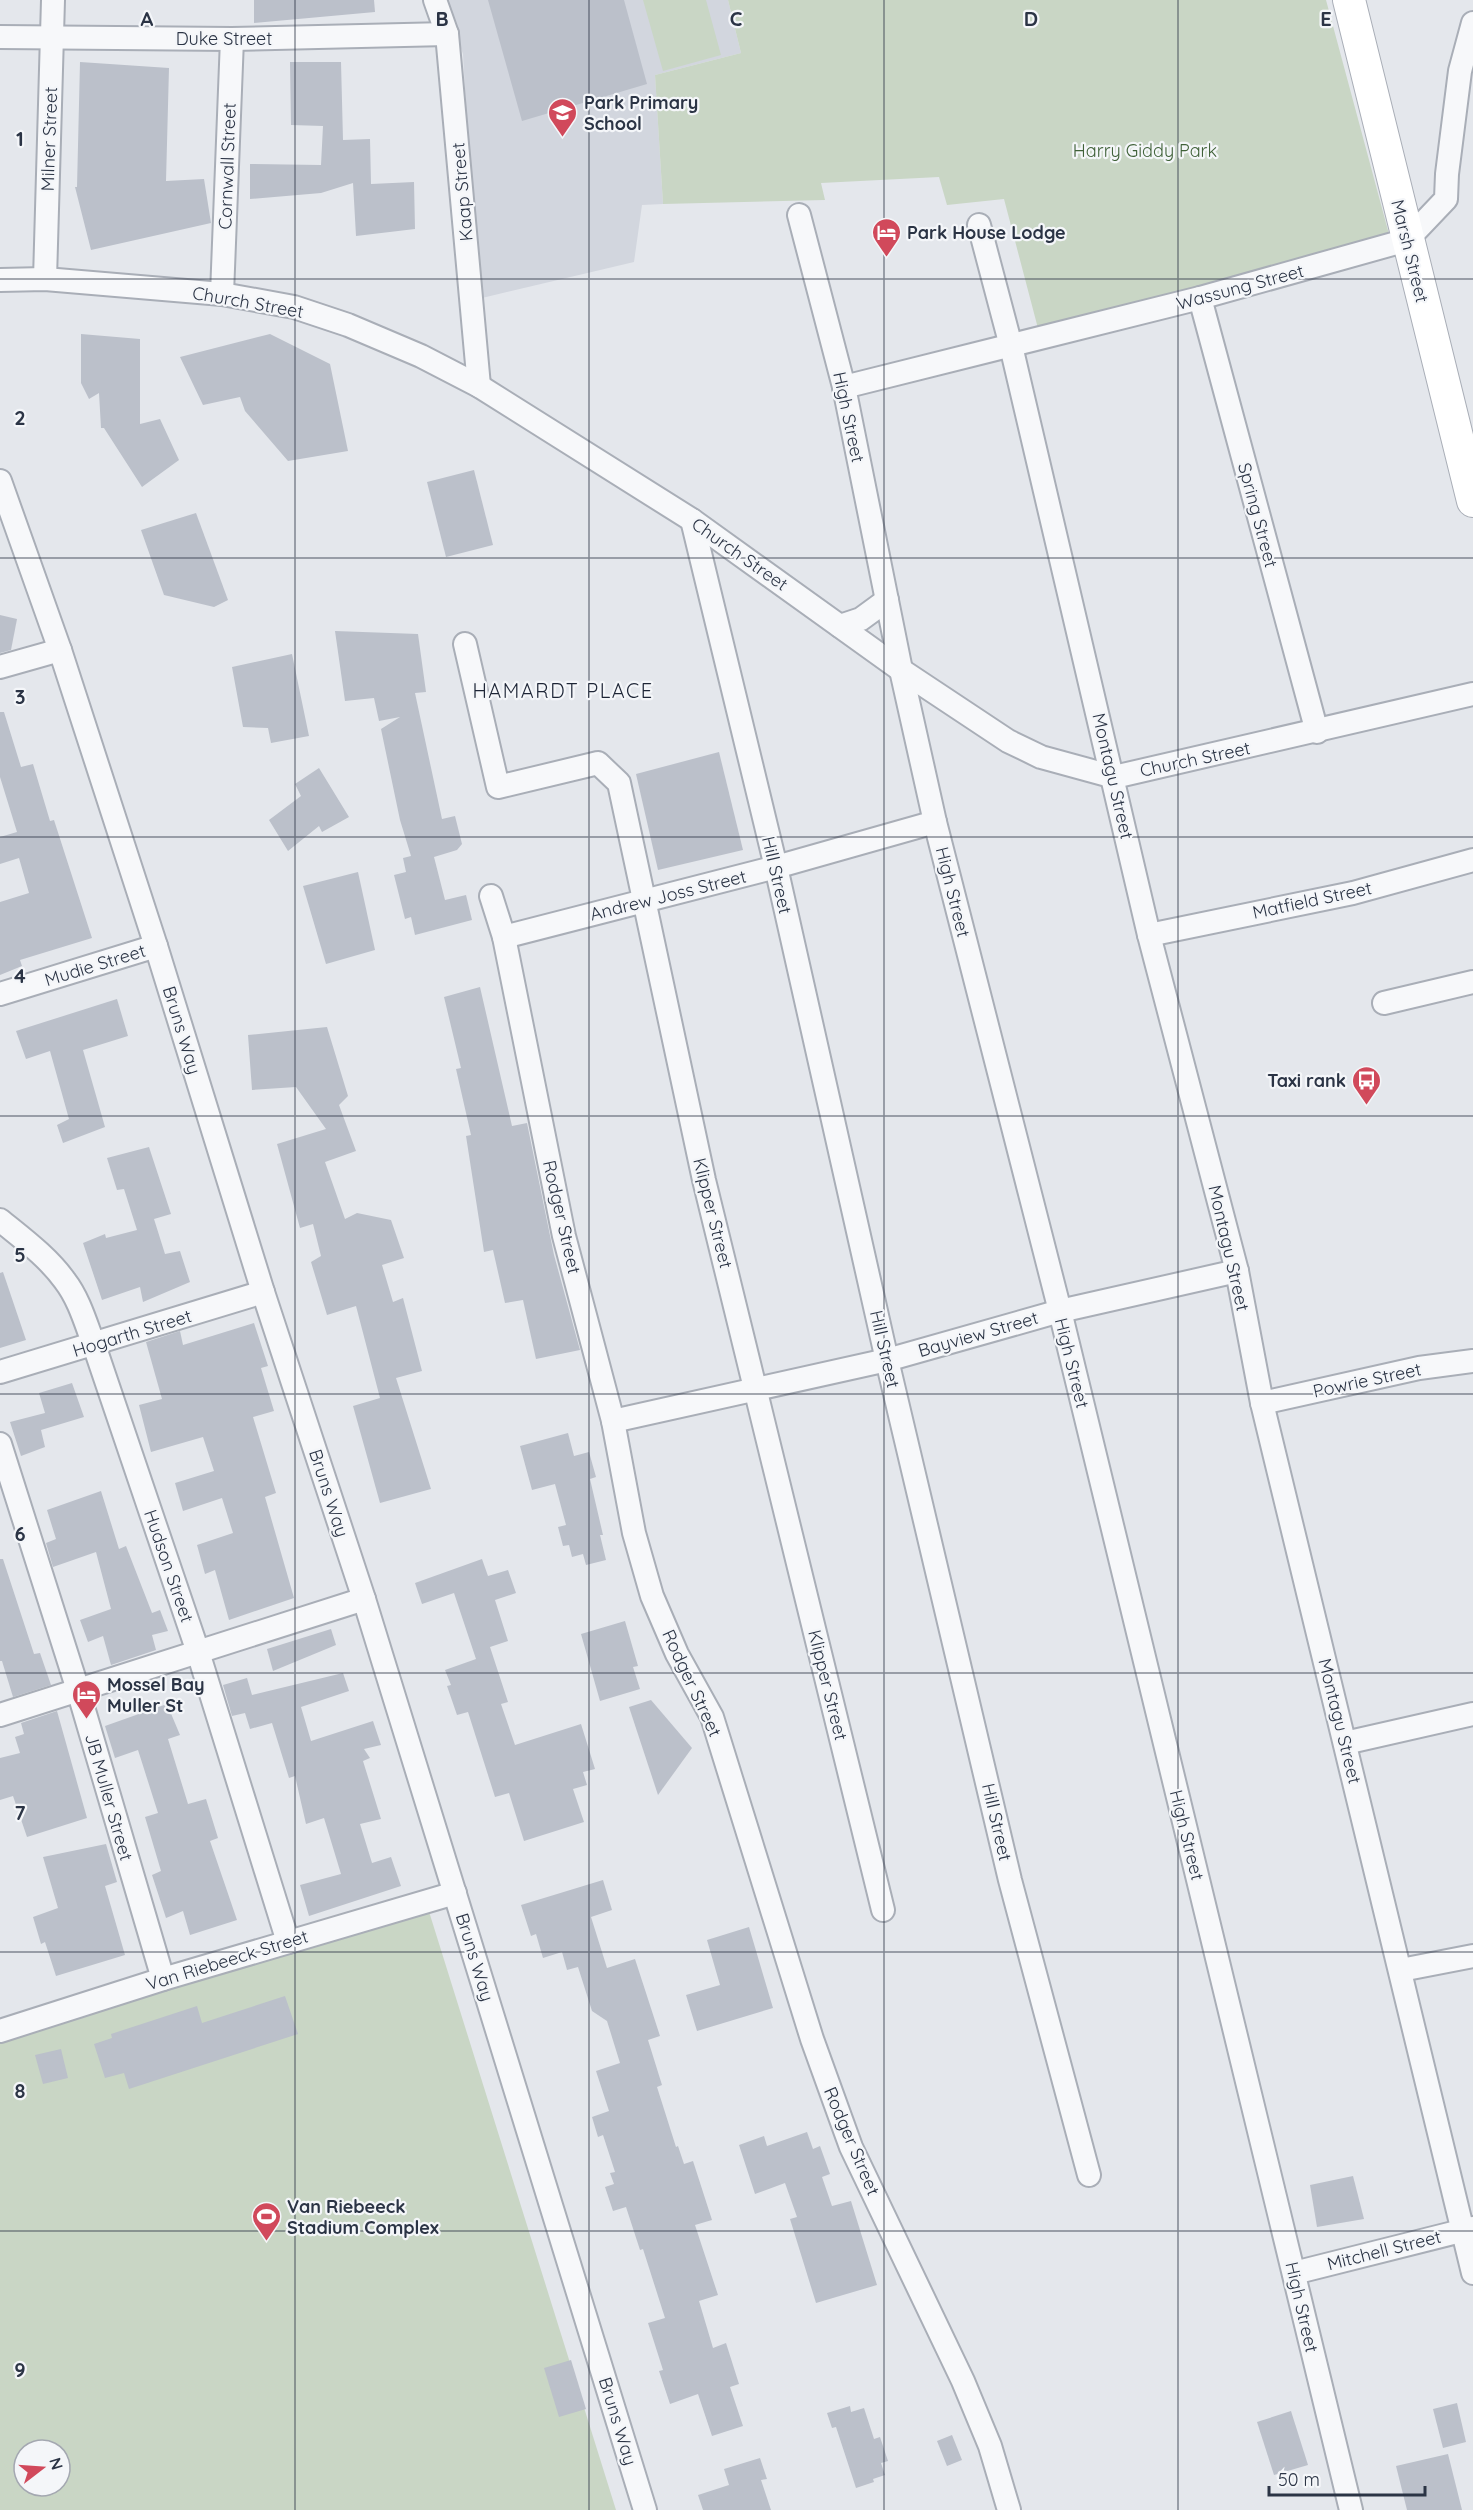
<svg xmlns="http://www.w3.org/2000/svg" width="1473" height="2510" viewBox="0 0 1473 2510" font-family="Quicksand,sans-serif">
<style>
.built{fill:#d2d6de}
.green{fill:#c9d6c5;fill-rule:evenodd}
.building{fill:#bbc0ca}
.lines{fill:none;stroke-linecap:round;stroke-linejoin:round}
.street-casing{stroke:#a9aeb7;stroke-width:26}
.secondary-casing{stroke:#a9aeb7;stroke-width:34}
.street{stroke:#f7f8fa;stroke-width:22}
.secondary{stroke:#fff;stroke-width:32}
.grid{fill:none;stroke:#2b3445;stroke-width:1.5;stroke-opacity:0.55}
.labels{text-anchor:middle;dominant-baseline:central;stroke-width:4.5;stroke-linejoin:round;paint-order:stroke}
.street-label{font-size:18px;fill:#2b3445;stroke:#f4f6f9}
.poi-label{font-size:18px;font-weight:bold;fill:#2b3445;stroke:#f4f6f9;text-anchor:start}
.park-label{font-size:18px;fill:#3f6138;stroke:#f4f6f9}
.neighbourhood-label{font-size:20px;letter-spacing:1.5px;fill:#1d2536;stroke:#f4f6f9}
.grid-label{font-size:20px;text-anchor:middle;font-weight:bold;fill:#2b3445;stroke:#f4f6f9;stroke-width:4.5;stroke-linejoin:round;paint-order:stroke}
</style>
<rect width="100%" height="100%" fill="#e4e7ec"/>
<path class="built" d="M444 0H728L741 53 655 75 663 204 642 205 634 262 482 298 471 200 463 54Z"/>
<g class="green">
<path d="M643 0H706L721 55 663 71Z"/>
<path d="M728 0H1326L1390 238 1040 336 1004 199 947 205 939 177 821 183 825 200 663 204 655 75 741 53Z"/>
<path d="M426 1902 616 2510H0V2034ZM24 2450H60V2486H24Z"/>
</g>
<g class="building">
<path d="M254 0H374L375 12 254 23Z"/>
<path d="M488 0H624L647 84 522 121Z"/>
<path d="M80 62 169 68 166 181 204 179 211 223 91 250 75 187H77Z"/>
<path d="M290 62H341L343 140 370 139 371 184 414 182 415 229 356 236 353 183 321 193 250 199V164L321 165 323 126 291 125Z"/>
<path d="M81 334 140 339V424L160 419 179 460 142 487 104 428H101L99 393 89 399 81 383Z"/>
<path d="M270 334 330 364 348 451 288 461 245 411 240 397 203 405 180 357Z"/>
<path d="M474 470 493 545 446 557 427 482Z"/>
<path d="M196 513 228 600 214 607 164 595 141 530Z"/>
<path d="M0 615 17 619 11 650 0 653Z"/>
<path d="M335 631 418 634 426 692 415 693 442 819 455 816 462 844 457 850 434 857 445 900 466 895 472 920 415 935 411 917 405 919 394 875 406 872 403 858 411 856 400 820 381 729 400 717 379 721 374 698 345 701Z"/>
<path d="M292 654 309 736 271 743 268 728 243 727 232 667Z"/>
<path d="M0 712H4L21 767 33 764 50 821 54 820 92 938 20 960 22 966 0 975V902L29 893 19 858 0 864V837L17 832 0 777Z"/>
<path d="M719 752 743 850 658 870 636 774Z"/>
<path d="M319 768 349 817 322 832 319 826 288 851 269 820 301 796 295 784Z"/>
<path d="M358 872 375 950 326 964 303 886Z"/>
<path d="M480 987 512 1126 527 1123 554 1255 580 1350 536 1359 523 1300 505 1303 493 1250 484 1252 466 1136 471 1135 456 1069 461 1068 444 997Z"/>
<path d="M117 999 128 1036 83 1050 105 1127 63 1143 57 1125 69 1119 50 1051 26 1059 16 1031Z"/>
<path d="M327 1027 348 1096 339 1105 356 1151 325 1162 345 1219 357 1213 391 1220 404 1258 382 1265 393 1302 403 1298 422 1371 396 1378 431 1489 380 1503 353 1406 380 1398 356 1306 327 1315 311 1262 321 1256 313 1224 300 1228 277 1144 326 1129 296 1087 252 1090 248 1035Z"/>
<path d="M149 1147 171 1214 154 1219 165 1254 180 1251 190 1282 143 1302 140 1287 102 1300 83 1243 105 1234 106 1238 137 1230 124 1189 117 1190 107 1158Z"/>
<path d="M3 1272 26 1340 0 1348V1273Z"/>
<path d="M254 1323 268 1366 261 1368 274 1411 253 1417 276 1493 265 1497 294 1598 229 1620 215 1570 205 1574 197 1545 233 1533 222 1498 183 1511 175 1483 214 1471 203 1437 151 1452 139 1405 162 1399 146 1342 180 1331 183 1345Z"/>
<path d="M72 1383 84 1417 41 1430 45 1447 21 1456 10 1422 45 1413 39 1393Z"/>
<path d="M568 1433 574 1456 589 1452 596 1477 590 1479 603 1535H600L606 1560 586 1565 583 1554 572 1557 569 1545 563 1546 558 1527 566 1525 555 1484 532 1490 520 1446Z"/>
<path d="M101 1491 119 1549 126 1546 152 1613 160 1610 168 1631 152 1635 156 1650 111 1665 103 1636 88 1642 80 1620 111 1609 96 1552 53 1567 46 1543 56 1539 47 1510Z"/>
<path d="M0 1559H3L34 1654 40 1653 51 1685 13 1697 2 1661H0Z"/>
<path d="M482 1559 488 1576 508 1570 516 1593 495 1600 508 1641 490 1647 508 1702 501 1704 515 1745 581 1724 595 1769 583 1772 587 1785 573 1789 584 1822 524 1841 509 1793 495 1797 468 1712 457 1715 447 1686 451 1685 445 1670 476 1659 454 1593 422 1604 415 1583Z"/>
<path d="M625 1621 638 1666 633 1667 640 1689 600 1701 581 1634Z"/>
<path d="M331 1629 336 1645 273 1671 267 1649Z"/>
<path d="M343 1673 349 1691 301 1707 311 1741 373 1721 381 1745 364 1749 370 1758 363 1761 381 1819 360 1824 372 1863 391 1857 401 1886 309 1916 300 1885 341 1874 324 1818 306 1824 295 1776 289 1778 272 1723 250 1729 245 1713 232 1716 223 1685 247 1678 252 1695Z"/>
<path d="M651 1700 692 1748 658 1795 629 1707Z"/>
<path d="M167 1704 180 1735 168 1739 188 1804 206 1799 218 1838 210 1841 237 1920 190 1935 183 1911 166 1918 152 1875 161 1871 145 1817 158 1813 138 1750 115 1758 105 1726Z"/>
<path d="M57 1711 87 1818 27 1837 13 1796 0 1800V1758L20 1753 15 1737 24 1734 21 1723Z"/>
<path d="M106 1844 117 1882 105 1886 125 1955 56 1976 45 1942 41 1944 33 1917 58 1908 43 1857Z"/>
<path d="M603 1880 612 1910 591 1917 607 1968 635 1959 660 2036 648 2040 662 2085 657 2087 676 2147 678 2146 684 2164 693 2161 712 2220 695 2225 718 2295 699 2301 713 2348 726 2343 739 2384 730 2387 743 2426 712 2436 698 2394 670 2404 659 2371 663 2370 648 2323 665 2318 643 2249 640 2250 626 2207 613 2211 605 2187 614 2184 610 2173 615 2172 603 2135 598 2137 592 2117 609 2111 596 2071 620 2063 607 2021 592 2011 578 1967 567 1970 562 1952 543 1958 536 1934 531 1936 521 1905Z"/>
<path d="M749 1927 773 2008 697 2031 686 1995 720 1985 707 1940Z"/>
<path d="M285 1996 298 2034 129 2089 124 2073 105 2078 94 2044 112 2038 111 2034 197 2006 202 2023Z"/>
<path d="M61 2049 68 2078 43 2084 35 2055Z"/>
<path d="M807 2132 813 2149 820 2146 830 2174 822 2177 832 2206 851 2201 877 2285 816 2303 790 2219 797 2217 785 2183 755 2194 739 2145 764 2136 767 2146Z"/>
<path d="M1353 2176 1364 2219 1317 2227 1310 2185Z"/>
<path d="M571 2360 586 2409 559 2417 544 2368Z"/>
<path d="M1457 2403 1466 2442 1443 2448 1433 2409Z"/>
<path d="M850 2406 851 2412 864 2408 874 2439 880 2437 888 2461 881 2463 885 2475 873 2479 874 2482 856 2488 836 2427 832 2428 827 2413Z"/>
<path d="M1291 2411 1308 2465 1274 2475 1257 2422Z"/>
<path d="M952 2435 962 2460 947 2466 937 2441Z"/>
<path d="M1448 2454 1462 2510H1407L1396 2466Z"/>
<path d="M760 2458 767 2479 761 2480 771 2510H703L698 2495 729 2485 724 2469Z"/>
</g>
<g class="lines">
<defs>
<g id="street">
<path d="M435 0 447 34 479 386"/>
<path d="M0 37 232 39 447 34"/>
<path d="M799 215 844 387 901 670 935 822 1060 1311 1351 2510"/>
<path d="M979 225 1011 346 1149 935 1237 1271 1262 1403 1473 2273"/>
<path d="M45 279 53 0"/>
<path d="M0 280 45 279 222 294 294 307 348 325 421 356 479 386 692 520 901 670 1008 741 1041 757 1114 777 1473 694"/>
<path d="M222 294 232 39"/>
<path d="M1200 298 1317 732"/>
<path d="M844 387 1200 298 1407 240 1446 199 1447 174 1460 71 1473 23"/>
<path d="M0 481 60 650 156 946 263 1292 364 1599 645 2510"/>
<path d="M692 520 776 867 887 1360 1010 1880 1089 2175"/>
<path d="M840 626 861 619 887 600"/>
<path d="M465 644 498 787 598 763 619 783 704 1180 883 1910"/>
<path d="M0 667 60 650"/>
<path d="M491 896 504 937 564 1236 613 1421 634 1533 652 1596 677 1654 712 1717 812 2039 851 2147 963 2381 990 2446 1009 2510"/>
<path d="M1149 935 1353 893 1473 860"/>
<path d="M504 937 776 867 935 822"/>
<path d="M0 994 156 946"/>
<path d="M1384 1003 1473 982"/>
<path d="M0 1220C22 1238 48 1257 65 1281 79 1299 86 1324 94 1345L198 1652 288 1942"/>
<path d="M0 1372 263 1292"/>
<path d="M1262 1403 1419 1368 1473 1361"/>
<path d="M613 1421 887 1360 1060 1311 1237 1271"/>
<path d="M0 1444 78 1690 163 1979"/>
<path d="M0 1715 364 1599"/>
<path d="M1345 1743 1473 1714"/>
<path d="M1401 1970 1473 1956"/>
<path d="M0 2031 163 1979 455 1893"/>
<path d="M1294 2273 1473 2228"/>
</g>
<path id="secondary" d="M1349 0 1473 501"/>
</defs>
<use href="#street" class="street-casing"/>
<use href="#secondary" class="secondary-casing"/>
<use href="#street" class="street"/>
<use href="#secondary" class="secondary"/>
</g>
<path class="grid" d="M295 0V2510M589 0V2510M884 0V2510M1178 0V2510M0 279H1473M0 558H1473M0 837H1473M0 1116H1473M0 1394H1473M0 1673H1473M0 1952H1473M0 2231H1473"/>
<defs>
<symbol id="school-pin" viewBox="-11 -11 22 30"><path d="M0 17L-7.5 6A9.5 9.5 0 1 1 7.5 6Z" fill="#d1495b" stroke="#f4f6f9"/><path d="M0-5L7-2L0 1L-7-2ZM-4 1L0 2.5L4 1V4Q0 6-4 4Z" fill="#fff"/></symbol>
<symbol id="hotel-pin" viewBox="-11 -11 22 30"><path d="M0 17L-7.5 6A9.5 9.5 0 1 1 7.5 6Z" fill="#d1495b" stroke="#f4f6f9"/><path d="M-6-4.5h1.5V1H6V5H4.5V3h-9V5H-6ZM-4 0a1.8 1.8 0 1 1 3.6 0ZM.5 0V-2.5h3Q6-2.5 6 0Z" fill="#fff"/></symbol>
<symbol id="bus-pin" viewBox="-11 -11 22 30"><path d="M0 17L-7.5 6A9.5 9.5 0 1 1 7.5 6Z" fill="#d1495b" stroke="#f4f6f9"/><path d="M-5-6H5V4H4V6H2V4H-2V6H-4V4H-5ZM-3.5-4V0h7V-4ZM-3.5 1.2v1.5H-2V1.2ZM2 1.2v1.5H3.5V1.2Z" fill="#fff"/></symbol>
<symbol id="stadium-pin" viewBox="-11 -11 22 30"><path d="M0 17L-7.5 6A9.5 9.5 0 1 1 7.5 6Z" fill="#d1495b" stroke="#f4f6f9"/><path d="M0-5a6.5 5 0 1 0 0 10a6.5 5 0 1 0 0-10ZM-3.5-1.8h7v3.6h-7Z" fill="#fff"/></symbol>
</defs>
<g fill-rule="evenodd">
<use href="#school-pin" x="546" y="96" width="33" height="45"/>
<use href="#hotel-pin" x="870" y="216" width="33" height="45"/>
<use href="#bus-pin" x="1350" y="1064" width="33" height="45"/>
<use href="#hotel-pin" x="70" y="1678" width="33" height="45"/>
<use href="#stadium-pin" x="250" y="2200" width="33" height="45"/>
</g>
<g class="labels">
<g class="street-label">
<text x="224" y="38">Duke Street</text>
<text transform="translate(49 139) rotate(-88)">Milner Street</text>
<text transform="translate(227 166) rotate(-88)">Cornwall Street</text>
<text transform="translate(462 192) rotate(-95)">Kaap Street</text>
<text transform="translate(1410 251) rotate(76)">Marsh Street</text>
<text transform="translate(1240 287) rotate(-15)">Wassung Street</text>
<text transform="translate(248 302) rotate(10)">Church Street</text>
<text transform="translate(849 417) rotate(78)">High Street</text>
<text transform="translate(1258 515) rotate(75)">Spring Street</text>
<text transform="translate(740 554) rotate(35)">Church Street</text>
<text transform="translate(1195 759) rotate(-12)">Church Street</text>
<text transform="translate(1113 776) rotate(77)">Montagu Street</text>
<text transform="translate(777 875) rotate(77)">Hill Street</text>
<text transform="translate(953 892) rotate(76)">High Street</text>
<text transform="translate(668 895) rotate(-14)">Andrew Joss Street</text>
<text transform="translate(1312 900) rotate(-12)">Matfield Street</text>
<text transform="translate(95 965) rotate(-17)">Mudie Street</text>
<text transform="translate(182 1030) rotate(73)">Bruns Way</text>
<text transform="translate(713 1213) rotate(76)">Klipper Street</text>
<text transform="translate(562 1217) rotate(77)">Rodger Street</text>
<text transform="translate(1229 1248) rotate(77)">Montagu Street</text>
<text transform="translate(132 1333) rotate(-17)">Hogarth Street</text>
<text transform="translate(978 1334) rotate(-16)">Bayview Street</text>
<text transform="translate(885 1349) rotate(77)">Hill Street</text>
<text transform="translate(1072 1363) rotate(76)">High Street</text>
<text transform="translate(1367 1380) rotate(-12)">Powrie Street</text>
<text transform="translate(329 1493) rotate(72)">Bruns Way</text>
<text transform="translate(169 1566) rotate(71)">Hudson Street</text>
<text transform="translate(692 1683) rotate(65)">Rodger Street</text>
<text transform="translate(828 1685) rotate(76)">Klipper Street</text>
<text transform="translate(1340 1721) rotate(76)">Montagu Street</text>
<text transform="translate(109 1797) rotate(74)">JB Muller Street</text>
<text transform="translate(997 1822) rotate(77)">Hill Street</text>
<text transform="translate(1187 1835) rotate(76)">High Street</text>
<text transform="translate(475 1957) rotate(73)">Bruns Way</text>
<text transform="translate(227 1960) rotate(-17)">Van Riebeeck Street</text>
<text transform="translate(852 2141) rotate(67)">Rodger Street</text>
<text transform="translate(1384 2250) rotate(-14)">Mitchell Street</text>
<text transform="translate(1302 2307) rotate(77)">High Street</text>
<text transform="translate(618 2421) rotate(73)">Bruns Way</text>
</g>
<g class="poi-label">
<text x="584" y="102">Park Primary<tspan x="584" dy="21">School</tspan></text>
<text x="907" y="232">Park House Lodge</text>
<text x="1346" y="1080" text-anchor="end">Taxi rank</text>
<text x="107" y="1684">Mossel Bay<tspan x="107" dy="21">Muller St</tspan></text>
<text x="287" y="2206">Van Riebeeck<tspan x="287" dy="21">Stadium Complex</tspan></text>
</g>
<g class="park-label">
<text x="1145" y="150">Harry Giddy Park</text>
</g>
<g class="neighbourhood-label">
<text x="563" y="690">HAMARDT PLACE</text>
</g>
</g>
<g class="grid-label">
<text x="147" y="26">A</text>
<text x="442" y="26">B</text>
<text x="736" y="26">C</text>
<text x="1031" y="26">D</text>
<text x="1326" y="26">E</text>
<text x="20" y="146">1</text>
<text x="20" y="425">2</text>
<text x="20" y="704">3</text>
<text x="20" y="983">4</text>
<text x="20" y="1262">5</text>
<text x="20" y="1541">6</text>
<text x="20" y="1820">7</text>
<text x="20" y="2098">8</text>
<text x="20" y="2377">9</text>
</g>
<g transform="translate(42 2468) rotate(73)"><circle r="28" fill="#f4f6f9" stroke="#a4a8b1" stroke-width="1.5"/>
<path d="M0-4.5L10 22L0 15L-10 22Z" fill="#d1495b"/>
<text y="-9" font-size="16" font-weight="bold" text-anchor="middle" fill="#2b3445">N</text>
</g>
<path d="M1269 2486v9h156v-9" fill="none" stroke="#2b3445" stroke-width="3"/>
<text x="1278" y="2486" font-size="18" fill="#2b3445" stroke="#f4f6f9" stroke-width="4.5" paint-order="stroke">50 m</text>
</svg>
